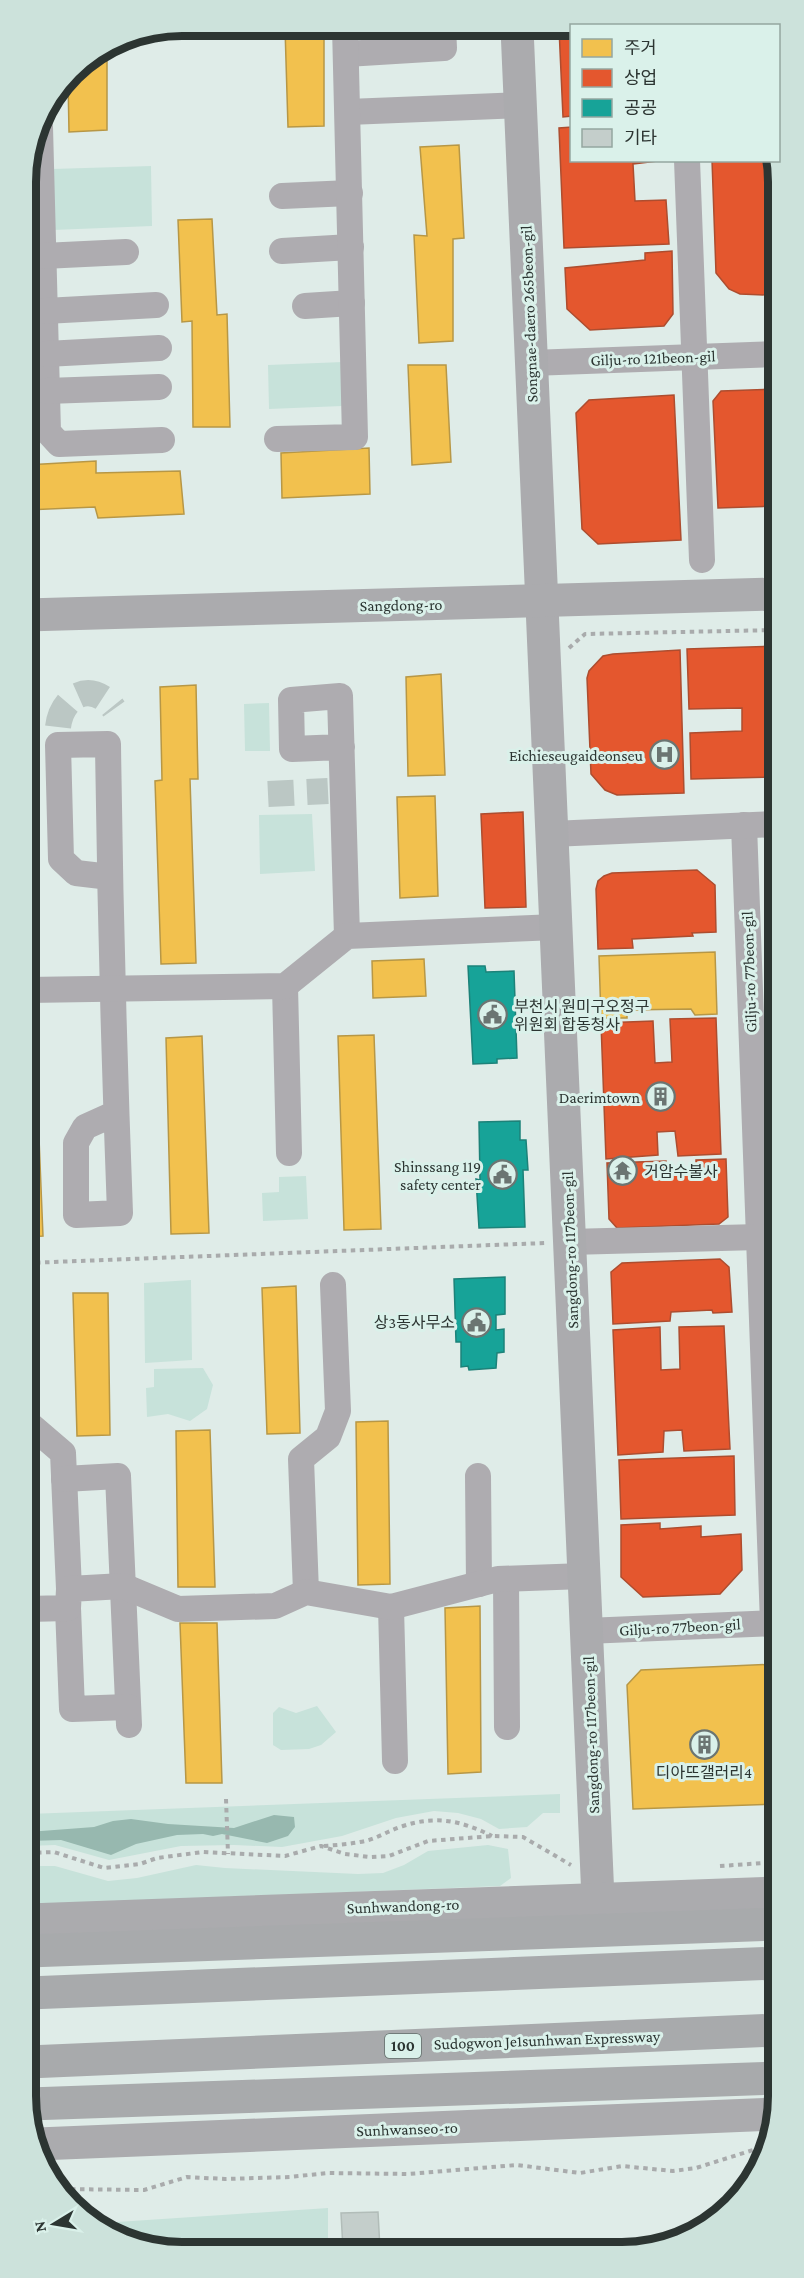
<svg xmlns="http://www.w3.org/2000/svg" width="804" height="2278" viewBox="0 0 804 2278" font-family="'Crimson Pro','Noto Sans KR',serif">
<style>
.green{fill:#c7e2da}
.water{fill:#97b8af}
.homes{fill:#f2c14e;stroke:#b79746;stroke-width:1.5}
.shops{fill:#e4572e;stroke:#ad4d2f;stroke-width:1.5}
.public{fill:#17a398;stroke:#1d8279;stroke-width:1.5}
.building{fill:#c4cecb;stroke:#b2bdb9;stroke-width:1.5}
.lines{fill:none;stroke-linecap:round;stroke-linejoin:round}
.street-tunnel{stroke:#bbc7c4;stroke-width:26;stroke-dasharray:26 13;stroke-linecap:butt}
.path{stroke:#a9abac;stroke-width:4;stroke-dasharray:4.5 4.5;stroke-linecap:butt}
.street{stroke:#aeacb0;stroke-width:26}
.secondary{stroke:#ababae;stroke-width:33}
.highway{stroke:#a8aaac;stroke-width:33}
.labels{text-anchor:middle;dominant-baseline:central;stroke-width:6;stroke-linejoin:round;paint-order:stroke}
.shield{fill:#daf1ea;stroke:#606d69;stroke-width:1.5}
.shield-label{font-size:15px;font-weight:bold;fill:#2c3532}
.street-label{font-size:16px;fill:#2c3532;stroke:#daf1ea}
.poi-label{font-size:16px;fill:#2c3532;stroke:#daf1ea;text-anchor:end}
.rim{fill:none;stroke:#2c3532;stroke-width:8}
</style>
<rect width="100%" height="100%" fill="#dfece8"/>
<g class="green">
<path d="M151 166 152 226 53 230 52 169Z"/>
<path d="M343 362 342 406 269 409 268 365Z"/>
<path d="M269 703 270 751H245L244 704Z"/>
<path d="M312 814 315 871 260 874 259 815Z"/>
<path d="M306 1176 308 1219 263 1221 262 1193 279 1192V1177Z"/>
<path d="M191 1280 192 1360 145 1363 144 1283Z"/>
<path d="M203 1368 213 1385 207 1409 190 1421 168 1414 147 1417 146 1388 154 1387V1369Z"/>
<path d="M317 1706 336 1732 321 1745 309 1749 281 1750 273 1745V1713L279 1707 296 1713Z"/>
<path d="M560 1794V1813H543L527 1827 499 1829 481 1819 458 1813 434 1811 396 1818 342 1836 282 1847 234 1845 181 1846 109 1860 55 1845 28 1846V1814Z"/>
<path d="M488 1845 508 1849 511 1878 500 1886 28 1905V1866H55L108 1881 137 1878 196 1865 225 1868 358 1874 383 1873 404 1865 428 1851Z"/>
<path d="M328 2208V2249L152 2250 102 2223Z"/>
</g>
<path class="water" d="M274 1815 294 1817 295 1827 288 1836 267 1843 222 1834 213 1836 203 1834 177 1835 136 1844 111 1855 61 1840 28 1841V1832L94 1827 113 1821 131 1819 168 1824 234 1828Z"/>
<g class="homes">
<path d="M324 26V126L288 127 285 28Z"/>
<path d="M376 27H414L415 38 378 40Z"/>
<path d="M107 47V130L69 132 68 79 79 65Z"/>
<path d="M459 145 464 238 453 239V341L419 343 414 235 427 236 420 147Z"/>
<path d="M212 219 217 315 227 314 230 427H193L192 321 182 322 178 220Z"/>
<path d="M408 365H446L451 462 412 465Z"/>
<path d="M369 448 370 494 282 498 281 453Z"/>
<path d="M96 461V473L180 471 184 514 98 518 95 507 26 510V465Z"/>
<path d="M441 674 445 775 408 776 406 677Z"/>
<path d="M196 685 198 779H190L196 963 161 964 155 781 162 780 160 687Z"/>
<path d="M435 796 438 896 400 898 397 797Z"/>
<path d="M715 952 717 1014 695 1015 691 1009 627 1010V1018H601L599 956Z"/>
<path d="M424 959 426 996 373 998 372 961Z"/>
<path d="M27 1023H36L38 1118H27Z"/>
<path d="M374 1035 381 1229 344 1230 338 1036Z"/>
<path d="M202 1036 209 1233 171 1234 166 1038Z"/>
<path d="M27 1138H39L43 1236 27 1237Z"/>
<path d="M296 1286 300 1433 267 1434 262 1288Z"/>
<path d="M73 1293H108L110 1435 77 1436Z"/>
<path d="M388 1421 390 1584 358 1585 356 1422Z"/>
<path d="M210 1430 215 1587H178L176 1431Z"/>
<path d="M480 1606 481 1772 448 1774 445 1608Z"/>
<path d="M180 1623H217L222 1783H186Z"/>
<path d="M29 1625 36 1787H28V1626Z"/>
<path d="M778 1664V1804L633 1809 627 1685 641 1670Z"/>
</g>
<g class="shops">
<path d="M559 28H572V116L563 117Z"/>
<path d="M572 127V160H666L633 164 635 201 666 200 669 244 564 248 559 128Z"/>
<path d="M712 160H775L776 291 766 295 740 294 729 289 716 273Z"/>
<path d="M672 251 673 314 664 326 590 330 567 309 565 268 645 260V253Z"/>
<path d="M776 389V506L718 508 713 401 721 391Z"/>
<path d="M674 395 681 540 598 544 582 529 576 413 589 400Z"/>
<path d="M776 646V777L691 779 690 733 742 731V708L689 709 687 649Z"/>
<path d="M680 650 684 793 617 795 605 790 591 774 587 678 589 671 603 656 613 654Z"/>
<path d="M523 812 526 907 485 908 481 814Z"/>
<path d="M697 870 715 885 716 932 692 933 693 936 632 939 633 948 598 949 596 889 598 881 604 876 612 873Z"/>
<path d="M716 1018 721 1154 678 1156 675 1131 657 1132 658 1155 606 1159 601 1023 653 1021 655 1063 672 1062 670 1019Z"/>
<path d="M726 1159 728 1217 719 1224 617 1228 609 1219 607 1163 666 1161V1171L696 1169V1160Z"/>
<path d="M720 1259 729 1267 732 1312 713 1313 712 1310 671 1312 670 1321 613 1324 611 1272 622 1263Z"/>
<path d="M724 1326 730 1449 684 1451 682 1430 664 1431 663 1452 618 1455 613 1330 660 1327 661 1370 680 1369 679 1327Z"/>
<path d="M734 1456 735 1515 621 1519 619 1460Z"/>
<path d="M660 1523V1529L701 1526V1537L741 1534 742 1570 720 1594 643 1597 621 1577V1525Z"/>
</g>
<g class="public">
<path d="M468 966H485L486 972 514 971 517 1058 497 1059V1063L473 1064Z"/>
<path d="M520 1121V1140H526L528 1170H523L525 1227 479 1228 476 1179 480 1180 479 1122Z"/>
<path d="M505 1277V1314L496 1315V1330L504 1329V1352L497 1353 496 1368 469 1370 468 1366 461 1367V1342H456L454 1279Z"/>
</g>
<path class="building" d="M378 2212 380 2249H343L341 2213Z"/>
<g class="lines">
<g class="street-tunnel">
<path d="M58 727C62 694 93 680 114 709"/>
<path d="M268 794 328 791"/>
</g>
<g class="path">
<path d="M569 648 585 634 776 630"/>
<path d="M27 1263 545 1243"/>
<path d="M226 1799 228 1854"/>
<path d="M324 1846C337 1845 351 1844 365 1841 378 1838 390 1830 403 1826 437 1815 462 1821 492 1836"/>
<path d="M28 1853 54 1852 104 1868 140 1864 157 1858 203 1852 285 1856 321 1846 345 1854 370 1857 389 1856 428 1841 493 1836 523 1837 571 1865"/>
<path d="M720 1866 778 1862"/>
<path d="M62 2189 144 2190 187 2177 225 2179 290 2177 327 2173 408 2174 517 2165 580 2173 622 2166 673 2171 696 2168 753 2150 768 2151"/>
</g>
<g class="street">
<path d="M346 54 444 48 443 27"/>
<path d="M348 112 520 105"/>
<path d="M40 127 48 432 59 444 162 440"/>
<path d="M687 160 702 560"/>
<path d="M282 196 350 193"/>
<path d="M282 251 351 247"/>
<path d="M43 256 126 252"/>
<path d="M305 306 352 303"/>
<path d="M45 311 156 305"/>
<path d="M46 354 159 348"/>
<path d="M531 363 776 354"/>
<path d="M47 391 159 387"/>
<path d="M277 439 355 437 345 27"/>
<path d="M342 747 292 749 291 700 340 696C343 776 345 856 347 936"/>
<path d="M744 825 773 1623"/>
<path d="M552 834 776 824"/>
<path d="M110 877 76 873 61 859 58 745 108 744C110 900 114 1056 120 1213L76 1215V1143L85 1127 116 1113"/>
<path d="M285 986 289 1153"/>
<path d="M27 990 285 986 347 936 556 927"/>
<path d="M569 1242 759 1237 776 1238"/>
<path d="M28 1423 63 1453 69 1589"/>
<path d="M478 1476 479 1584"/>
<path d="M64 1479 118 1476 129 1725"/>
<path d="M506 1579 507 1727"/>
<path d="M306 1592 301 1459 328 1437 338 1411 333 1285"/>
<path d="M391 1607 395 1761"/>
<path d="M68 1608 72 1709 128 1707"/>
<path d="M28 1609 68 1608 69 1589 123 1586 178 1609 275 1606 306 1592 391 1607 498 1579 584 1576"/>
<path d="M586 1631 777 1623"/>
</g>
<g class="secondary">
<path d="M517 28 598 1899"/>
<path d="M26 615 776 594"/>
<path d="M28 1920 778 1893"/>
<path d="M38 2144 776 2114"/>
</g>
<g class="highway">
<path d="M28 1951 778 1924"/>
<path d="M28 1993 778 1963"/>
<path d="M28 2062 778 2030"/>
<path d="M29 2104 778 2078"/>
</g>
</g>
<defs>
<symbol id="hospital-ring" viewBox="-11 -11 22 22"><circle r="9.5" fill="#daf1ea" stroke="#6b7572" stroke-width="1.5"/><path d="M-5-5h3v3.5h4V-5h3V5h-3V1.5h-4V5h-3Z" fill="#6b7572"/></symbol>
<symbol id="civic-ring" viewBox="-11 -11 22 22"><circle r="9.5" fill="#daf1ea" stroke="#6b7572" stroke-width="1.5"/><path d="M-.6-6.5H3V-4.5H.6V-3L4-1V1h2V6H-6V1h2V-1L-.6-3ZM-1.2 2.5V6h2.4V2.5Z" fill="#6b7572"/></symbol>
<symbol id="building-ring" viewBox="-11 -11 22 22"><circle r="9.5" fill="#daf1ea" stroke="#6b7572" stroke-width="1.5"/><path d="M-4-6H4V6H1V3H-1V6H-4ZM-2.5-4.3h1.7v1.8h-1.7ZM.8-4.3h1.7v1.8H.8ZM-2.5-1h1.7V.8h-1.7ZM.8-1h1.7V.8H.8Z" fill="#6b7572"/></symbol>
<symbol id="temple-ring" viewBox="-11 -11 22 22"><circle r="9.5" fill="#daf1ea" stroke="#6b7572" stroke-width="1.5"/><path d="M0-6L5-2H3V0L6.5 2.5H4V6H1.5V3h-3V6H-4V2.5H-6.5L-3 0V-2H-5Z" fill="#6b7572"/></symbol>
</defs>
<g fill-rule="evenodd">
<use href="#hospital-ring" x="648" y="738" width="33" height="33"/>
<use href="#civic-ring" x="476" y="998" width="33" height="33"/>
<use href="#building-ring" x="644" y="1080" width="33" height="33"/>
<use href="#temple-ring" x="606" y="1154" width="33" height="33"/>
<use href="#civic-ring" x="486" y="1158" width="33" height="33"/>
<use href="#civic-ring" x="460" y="1306" width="33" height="33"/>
<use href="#building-ring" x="688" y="1728" width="33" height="33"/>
</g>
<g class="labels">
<rect class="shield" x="385" y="2034" width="36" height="24" rx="4.5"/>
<g class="shield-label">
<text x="403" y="2046">100</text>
</g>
<g class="street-label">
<text transform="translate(529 314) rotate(-92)">Songnae-daero 265beon-gil</text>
<text transform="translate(653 358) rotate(-2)">Gilju-ro 121beon-gil</text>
<text transform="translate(401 605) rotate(-1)">Sangdong-ro</text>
<text transform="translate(749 972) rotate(-92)">Gilju-ro 77beon-gil</text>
<text transform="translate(570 1250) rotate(-92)">Sangdong-ro 117beon-gil</text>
<text transform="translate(680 1627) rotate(-3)">Gilju-ro 77beon-gil</text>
<text transform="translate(591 1735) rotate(-92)">Sangdong-ro 117beon-gil</text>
<text transform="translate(403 1906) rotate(-2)">Sunhwandong-ro</text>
<text transform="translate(547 2040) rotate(-2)">Sudogwon Je1sunhwan Expressway</text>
<text transform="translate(407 2129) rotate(-2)">Sunhwanseo-ro</text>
</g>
<g class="poi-label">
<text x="643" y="755">Eichieseugaideonseu</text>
<text x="514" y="1006" text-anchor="start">부천시 원미구오정구<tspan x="514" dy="18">위원회 합동청사</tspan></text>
<text x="640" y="1097">Daerimtown</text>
<text x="481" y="1166">Shinssang 119<tspan x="481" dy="18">safety center</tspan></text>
<text x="644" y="1171" text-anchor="start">거암수불사</text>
<text x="455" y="1322">상3동사무소</text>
<text x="704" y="1772" text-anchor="middle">디아뜨갤러리4</text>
</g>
</g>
<path d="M0 0H804V2278H0ZM182 36H622A146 146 0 0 1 768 182V2096A146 146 0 0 1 622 2242H182A146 146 0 0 1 36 2096V182A146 146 0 0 1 182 36Z" fill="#cce2db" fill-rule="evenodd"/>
<path class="rim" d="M182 36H622A146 146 0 0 1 768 182V2096A146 146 0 0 1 622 2242H182A146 146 0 0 1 36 2096V182A146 146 0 0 1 182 36Z"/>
<rect x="570" y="24" width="210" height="138" fill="#daf1ea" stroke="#94a6a0" stroke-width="1.5"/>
<rect x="582" y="39" width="30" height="18" fill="#f2c14e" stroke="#94a6a0" stroke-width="1.5"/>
<text x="624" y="54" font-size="18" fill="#2c3532">주거</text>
<rect x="582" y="69" width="30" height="18" fill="#e4572e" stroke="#94a6a0" stroke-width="1.5"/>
<text x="624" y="84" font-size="18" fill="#2c3532">상업</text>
<rect x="582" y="99" width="30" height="18" fill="#17a398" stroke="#94a6a0" stroke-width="1.5"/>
<text x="624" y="114" font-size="18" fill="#2c3532">공공</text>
<rect x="582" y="129" width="30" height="18" fill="#c4cecb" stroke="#94a6a0" stroke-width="1.5"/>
<text x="624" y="144" font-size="18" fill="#2c3532">기타</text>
<g transform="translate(54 2224) rotate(259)" stroke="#daf1ea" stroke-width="4.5" paint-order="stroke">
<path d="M0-4.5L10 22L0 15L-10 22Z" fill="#2c3532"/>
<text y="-9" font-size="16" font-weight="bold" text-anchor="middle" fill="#2c3532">N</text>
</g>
</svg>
